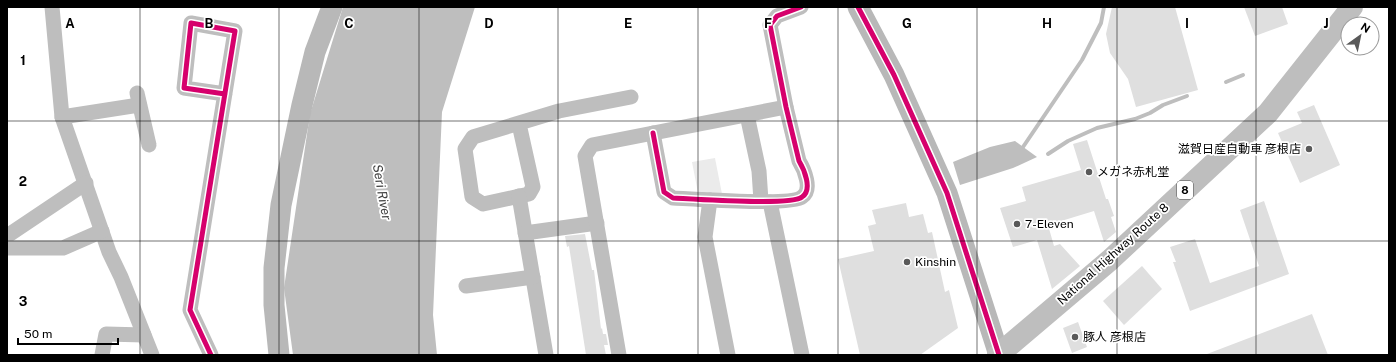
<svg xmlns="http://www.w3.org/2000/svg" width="1396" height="362" viewBox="0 0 1396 362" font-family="'Public Sans','Noto Sans JP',sans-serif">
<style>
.green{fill:#ebebeb}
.water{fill:#bebebe}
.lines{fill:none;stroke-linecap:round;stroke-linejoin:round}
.stream{stroke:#bebebe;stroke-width:4}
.building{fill:#dfdfdf}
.street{stroke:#bebebe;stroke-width:15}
.secondary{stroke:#b8b8b8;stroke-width:21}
.highway{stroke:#bebebe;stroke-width:22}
.cycleway-casing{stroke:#fff;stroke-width:8}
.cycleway{stroke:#d6006c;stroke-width:5}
.grid{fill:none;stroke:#000;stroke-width:1;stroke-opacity:0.55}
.poi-dot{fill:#595959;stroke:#fff;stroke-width:1.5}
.labels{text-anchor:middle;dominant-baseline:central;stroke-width:3.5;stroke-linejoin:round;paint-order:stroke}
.shield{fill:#fff;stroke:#4c4c4c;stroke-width:1}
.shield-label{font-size:11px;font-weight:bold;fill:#000}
.poi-label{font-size:12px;fill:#000;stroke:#fff;text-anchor:start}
.street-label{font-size:12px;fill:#000;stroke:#fff}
.water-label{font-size:13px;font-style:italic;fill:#434343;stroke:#fff}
.grid-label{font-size:13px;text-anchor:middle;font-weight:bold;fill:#000;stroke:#fff;stroke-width:3.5;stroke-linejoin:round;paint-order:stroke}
</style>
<rect width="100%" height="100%" fill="#fff"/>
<path class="green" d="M715 158 722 194 698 193 692 162Z"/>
<g class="water">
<path d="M343 7H475L442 112 433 315 437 355H293L284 288 310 114Z"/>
<path d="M1015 141 1037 157 1013 168 960 185 953 162 990 147Z"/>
</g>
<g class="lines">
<g class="stream">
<path d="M1226 82 1243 75"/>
<path d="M1023 147 1082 60 1101 23 1104 7"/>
<path d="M1048 154 1068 141 1097 128 1135 119 1150 113 1163 105 1187 96"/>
</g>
</g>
<g class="building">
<path d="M1112 7H1175L1198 90 1136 107 1128 79 1110 53 1106 34Z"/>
<path d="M1244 7H1282L1288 24 1255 36Z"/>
<path d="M1314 105 1340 165 1300 183 1278 133 1302 123 1297 112Z"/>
<path d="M1087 140 1106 199H1108L1114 216 1111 217 1116 232 1104 242 1094 211 1048 225 1054 246 1060 244 1080 266 1052 289 1037 240 1013 247 1000 208 1026 201 1022 187 1081 170 1073 144Z"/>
<path d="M1264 201 1289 274 1190 311 1173 262H1176L1170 247 1195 239 1210 283 1259 266 1240 210Z"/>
<path d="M906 203 909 217 923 214 928 233 932 232 945 292 949 290 958 328 920 355H860L838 259 874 251 868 226 876 224 872 210Z"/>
<path d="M585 234 592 270H594L601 329 602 328 603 334H606L608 345H604L606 355H586L569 246 567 247 565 236Z"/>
<path d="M1142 266 1162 289 1124 325 1103 301Z"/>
<path d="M1312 314 1328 355H1208L1207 354Z"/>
<path d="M1078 322 1087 347 1072 353 1063 328Z"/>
</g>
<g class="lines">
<g class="street">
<path d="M52 7 62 117 109 252 121 277 152 355"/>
<path d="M137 93 149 145"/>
<path d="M747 115 759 171 761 201"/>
<path d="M62 117 139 105"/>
<path d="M519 124 533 187 529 194 483 204 472 197 465 149 473 137 559 111 631 97"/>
<path d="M653 133 664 192 673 198C693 199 791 206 802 197 813 190 804 169 799 161L786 107 770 25 777 16 801 7"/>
<path d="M519 196 546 355"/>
<path d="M710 200 705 237 728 355"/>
<path d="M770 202 802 355"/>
<path d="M525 233 597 223"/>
<path d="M7 236 86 183"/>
<path d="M7 248H63L102 231"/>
<path d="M466 286 533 277"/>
<path d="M102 355 106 334 144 335"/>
<path d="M211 355 190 310 235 31 191 23 184 88 225 94"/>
<path d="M619 355 585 156 592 145 786 107"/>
</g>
<g class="secondary">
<path d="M858 7 894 75 947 193 999 355"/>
<path d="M279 355 274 305V268L281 205 302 105 315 52 332 7"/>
</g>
<path class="highway" d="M998 355 1110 260 1268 113 1352 7"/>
<defs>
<g id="cycleway">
<path d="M858 7 894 75 947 193 999 355"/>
<path d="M653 133 664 192 673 198C693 199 791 206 802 197 813 190 804 169 799 161L786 107 770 25 777 16 801 7"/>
<path d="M211 355 190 310 235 31 191 23 184 88 225 94"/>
</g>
</defs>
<use href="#cycleway" class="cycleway-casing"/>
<use href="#cycleway" class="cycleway"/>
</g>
<path class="grid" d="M140 7V355M279 7V355M419 7V355M558 7V355M698 7V355M838 7V355M977 7V355M1117 7V355M1256 7V355M7 121H1389M7 241H1389"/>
<g class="poi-dot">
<circle cx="1309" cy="149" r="4"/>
<circle cx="1089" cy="172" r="4"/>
<circle cx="1017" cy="224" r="4"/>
<circle cx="907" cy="262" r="4"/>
<circle cx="1075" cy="337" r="4"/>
</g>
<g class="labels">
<rect class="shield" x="1177" y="181" width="16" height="18" rx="3"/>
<g class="shield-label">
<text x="1185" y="190">8</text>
</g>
<g class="poi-label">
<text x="1301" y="149" text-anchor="end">滋賀日産自動車 彦根店</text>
<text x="1097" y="172">メガネ赤札堂</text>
<text x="1025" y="224">7-Eleven</text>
<text x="915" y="262">Kinshin</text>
<text x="1083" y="337">豚人 彦根店</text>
</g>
<g class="street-label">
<text transform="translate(1113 254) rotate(-42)">National Highway Route 8</text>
</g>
<g class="water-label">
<text transform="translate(382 192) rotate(80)">Seri River</text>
</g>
</g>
<g class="grid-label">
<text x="70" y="28">A</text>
<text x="209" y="28">B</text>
<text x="349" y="28">C</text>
<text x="489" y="28">D</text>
<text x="628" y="28">E</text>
<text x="768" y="28">F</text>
<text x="907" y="28">G</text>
<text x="1047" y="28">H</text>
<text x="1187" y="28">I</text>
<text x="1326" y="28">J</text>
<text x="23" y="65">1</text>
<text x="23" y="186">2</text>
<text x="23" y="306">3</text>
</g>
<rect width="1396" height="362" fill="none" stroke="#000000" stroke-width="16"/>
<g transform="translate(1360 36) rotate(33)"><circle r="19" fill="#ffffff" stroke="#999999"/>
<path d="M0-3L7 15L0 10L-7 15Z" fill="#595959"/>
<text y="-6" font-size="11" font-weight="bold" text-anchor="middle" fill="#000000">N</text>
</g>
<path d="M18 338v6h100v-6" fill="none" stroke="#000000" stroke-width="2"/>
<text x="24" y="338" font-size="12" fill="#000000" stroke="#ffffff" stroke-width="3" paint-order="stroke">50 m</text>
</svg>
